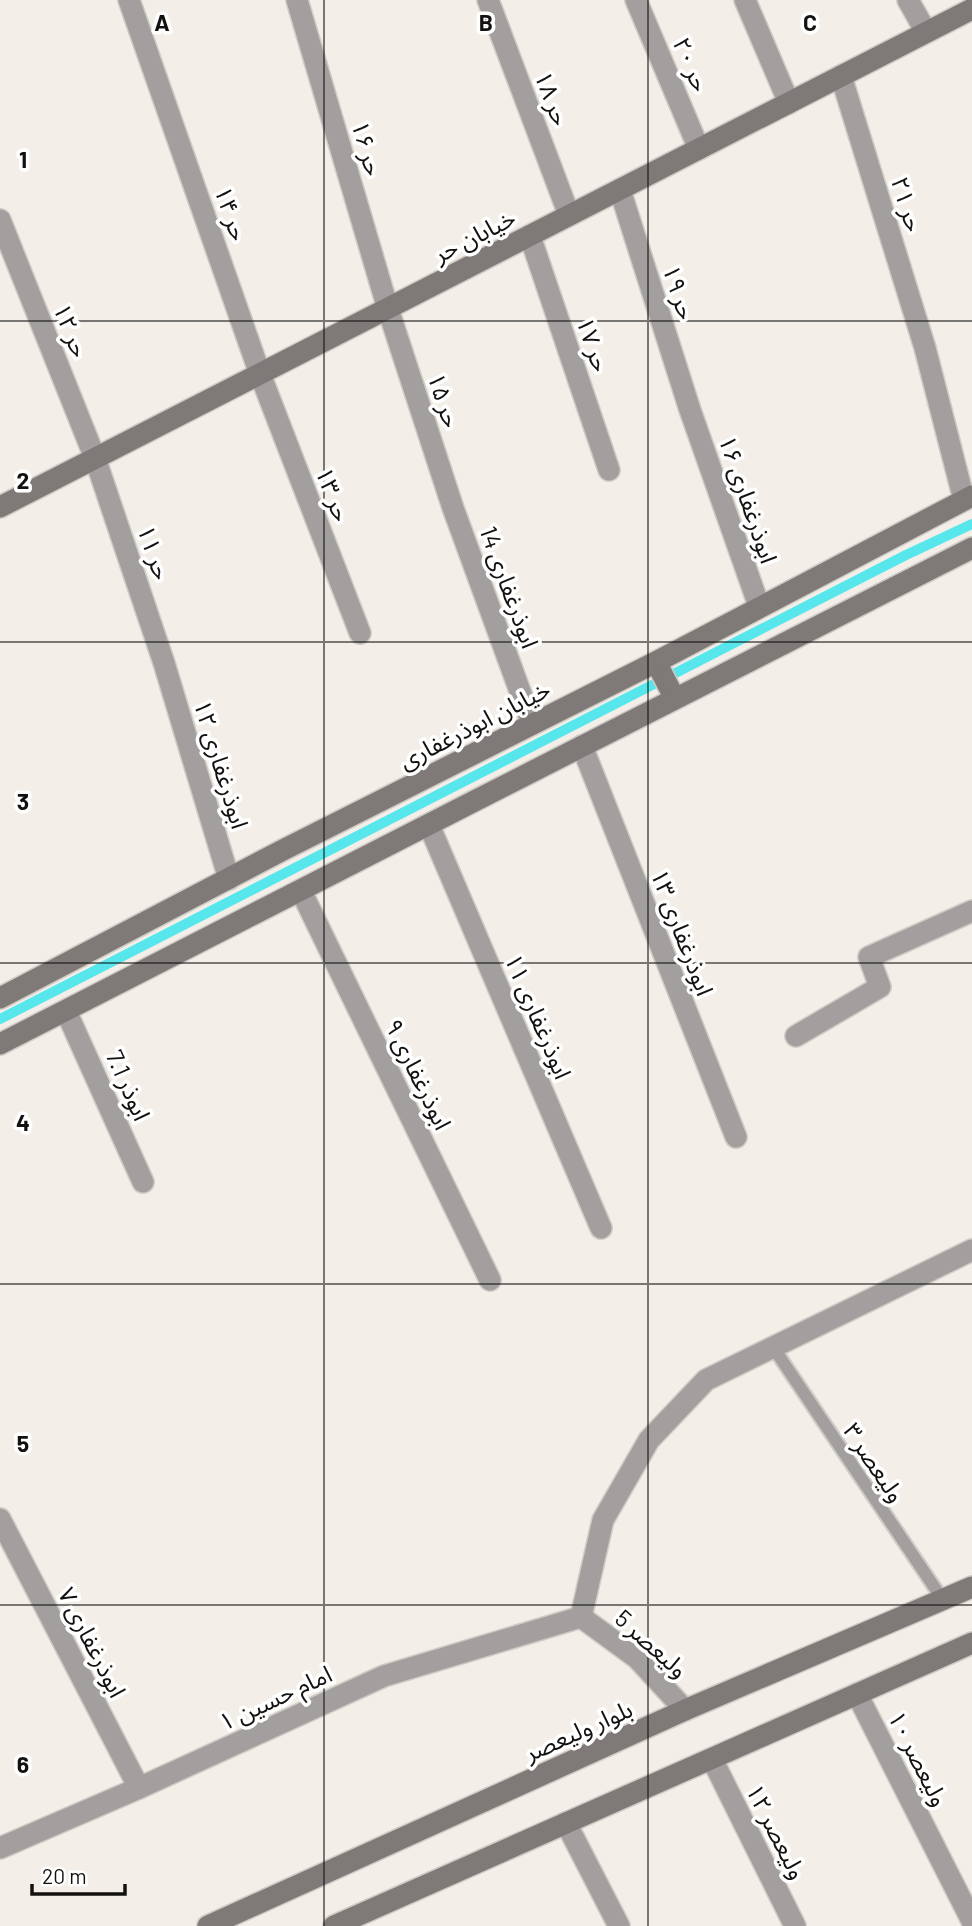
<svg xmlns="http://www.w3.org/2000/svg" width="972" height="1926" viewBox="0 0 972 1926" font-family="Barlow,'Noto Sans Arabic',sans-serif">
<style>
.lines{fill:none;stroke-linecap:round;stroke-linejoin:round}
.stream{stroke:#58e6ed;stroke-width:10}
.lane-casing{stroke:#cfccc5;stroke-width:16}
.street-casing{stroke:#cfccc5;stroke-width:24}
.secondary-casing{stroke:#cfccc5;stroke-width:24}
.lane{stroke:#a39f9f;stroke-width:12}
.street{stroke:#a39f9f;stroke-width:21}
.secondary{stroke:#7f7978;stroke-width:21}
.grid{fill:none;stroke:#131210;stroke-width:2;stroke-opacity:0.55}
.labels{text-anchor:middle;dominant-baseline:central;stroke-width:7;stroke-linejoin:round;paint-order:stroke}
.street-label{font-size:24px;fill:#131210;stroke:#fff}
.grid-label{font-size:23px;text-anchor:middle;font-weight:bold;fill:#131210;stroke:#fff;stroke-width:7;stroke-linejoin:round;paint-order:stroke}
</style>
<rect width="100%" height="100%" fill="#f3efe8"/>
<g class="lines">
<path class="stream" d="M0 1019 906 555 972 524"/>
<defs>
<path id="lane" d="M773 1347 943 1600"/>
<g id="street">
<path d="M129 0 260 374 360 633"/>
<path d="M297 0 388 309 453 508 532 724"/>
<path d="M488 0 569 215"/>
<path d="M636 0 699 149"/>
<path d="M745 0 789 103"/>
<path d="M908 0 926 32"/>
<path d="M841 76 925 348 964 500"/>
<path d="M620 190 690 410 759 606"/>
<path d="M0 220 95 458 164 663 229 879"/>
<path d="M530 236 609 470"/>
<path d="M582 746 736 1137"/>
<path d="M429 825 601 1228"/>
<path d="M301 891 490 1280"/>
<path d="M66 1011 143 1182"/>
<path d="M796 1036 880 987 869 957 972 911"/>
<path d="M0 1519 139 1788"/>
<path d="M581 1617 603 1520 649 1440 706 1380 972 1250"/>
<path d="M581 1617 637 1658 685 1710"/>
<path d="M857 1694 972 1921"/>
<path d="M712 1759 795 1926"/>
<path d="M566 1823 619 1926"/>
<path d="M0 1848 139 1788 384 1676 581 1617"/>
</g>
<g id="secondary">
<path d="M0 507 972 9"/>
<path d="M656 662 674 697"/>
<path d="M0 998 283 850 656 662 972 496"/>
<path d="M0 1044C324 879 647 711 972 548"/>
<path d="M208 1926 685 1710 972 1587"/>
<path d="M334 1926 972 1643"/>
</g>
</defs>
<use href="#lane" class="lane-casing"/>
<use href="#street" class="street-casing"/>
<use href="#secondary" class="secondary-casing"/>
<use href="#lane" class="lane"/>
<use href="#street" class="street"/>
<use href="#secondary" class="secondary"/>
</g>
<path class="grid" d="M324 0V1926M648 0V1926M0 321H972M0 642H972M0 963H972M0 1284H972M0 1605H972"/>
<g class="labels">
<g class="street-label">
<text transform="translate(692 64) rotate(67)">حر ۲۰</text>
<text transform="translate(553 98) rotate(69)">حر ۱۸</text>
<text transform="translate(368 148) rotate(74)">حر ۱۶</text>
<text transform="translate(908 204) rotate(73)">حر ۲۱</text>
<text transform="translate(232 213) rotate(71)">حر ۱۴</text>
<text transform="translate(474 235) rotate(-27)">خیابان حر</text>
<text transform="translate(680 292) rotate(72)">حر ۱۹</text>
<text transform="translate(72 330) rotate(68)">حر ۱۲</text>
<text transform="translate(594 344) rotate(71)">حر ۱۷</text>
<text transform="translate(445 400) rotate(72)">حر ۱۵</text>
<text transform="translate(334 494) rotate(69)">حر ۱۳</text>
<text transform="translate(749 499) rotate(71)">ابوذرغفاری ۱۶</text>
<text transform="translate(155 552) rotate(71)">حر ۱۱</text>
<text transform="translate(510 587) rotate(70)">ابوذرغفاری 14</text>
<text transform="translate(474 724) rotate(-27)">خیابان ابوذرغفاری</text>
<text transform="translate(222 764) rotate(73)">ابوذرغفاری ۱۲</text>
<text transform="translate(683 932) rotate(69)">ابوذرغفاری ۱۳</text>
<text transform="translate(539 1016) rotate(67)">ابوذرغفاری ۱۱</text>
<text transform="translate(419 1074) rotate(64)">ابوذرغفاری ۹</text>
<text transform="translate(129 1085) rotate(66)">ابوذر 7.1</text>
<text transform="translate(875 1462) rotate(56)">ولیعصر ۳</text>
<text transform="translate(93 1642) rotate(63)">ابوذرغفاری ۷</text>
<text transform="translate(652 1643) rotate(42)">ولیعصر 5</text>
<text transform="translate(275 1697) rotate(-25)">امام حسین ۱</text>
<text transform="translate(578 1730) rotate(-24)">بلوار ولیعصر</text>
<text transform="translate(919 1758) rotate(63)">ولیعصر ۱۰</text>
<text transform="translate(777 1831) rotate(63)">ولیعصر ۱۲</text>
</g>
</g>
<g class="grid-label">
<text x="162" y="31">A</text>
<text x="486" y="31">B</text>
<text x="810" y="31">C</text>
<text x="23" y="168">1</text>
<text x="23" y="489">2</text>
<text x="23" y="810">3</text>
<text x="23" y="1131">4</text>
<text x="23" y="1452">5</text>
<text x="23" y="1773">6</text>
</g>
<path d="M32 1884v10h93v-10" fill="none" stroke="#131210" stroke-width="3.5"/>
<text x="42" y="1884" font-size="21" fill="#131210" stroke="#ffffff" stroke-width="5" paint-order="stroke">20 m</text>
</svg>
